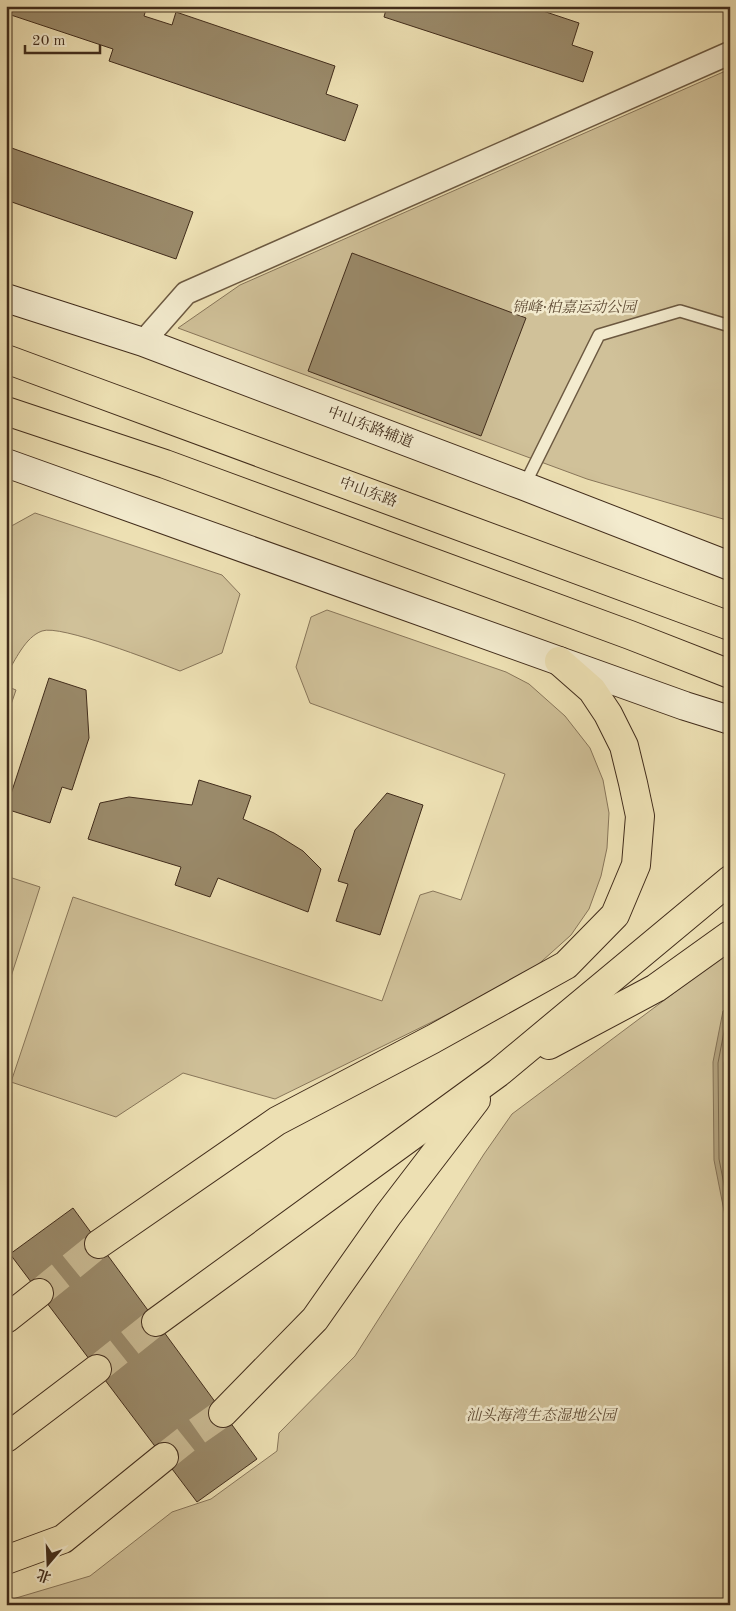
<svg xmlns="http://www.w3.org/2000/svg" width="736" height="1611" viewBox="0 0 736 1611" font-family="'Old Standard TT','Noto Serif SC',serif">
<style>
.green{fill:#d0c199;stroke:#88765a}
.water{fill:#b3a37f;stroke:#857357}
.lines{fill:none;stroke-linecap:round;stroke-linejoin:round}
.shore{stroke:#7a684d;stroke-width:1}
.building{fill:#9a8a6a;stroke:#412c1b}
.highway-tunnel{stroke:#cbbc95;stroke-width:28;stroke-dasharray:28 14;stroke-linecap:butt}
.lane-casing{stroke:#6c5941;stroke-width:14}
.street-casing{stroke:#6c5941;stroke-width:25}
.secondary-casing{stroke:#412c1b;stroke-width:30}
.highway-casing{stroke:#412c1b;stroke-width:30}
.lane{stroke:#f3ebce;stroke-width:11}
.street{stroke:#f3ebce;stroke-width:22}
.secondary{stroke:#f3ebce;stroke-width:28}
.highway{stroke:#ede0b3;stroke-width:28}
.labels{text-anchor:middle;dominant-baseline:central;stroke-width:5;stroke-linejoin:round;paint-order:stroke}
.park-label{font-size:15px;font-style:italic;fill:#5e4a34;stroke:#f3ebce}
.street-label{font-size:15px;fill:#412c1b;stroke:#f3ebce}
</style>
<rect width="100%" height="100%" fill="#ede0b3"/>
<filter id="stains"><feTurbulence type="fractalNoise" baseFrequency=".004" numOctaves="4"/><feColorMatrix values="0 0 0 0 .2 0 0 0 0 .09 0 0 0 0 .02 0 0 0 .5 -.17"/></filter>
<radialGradient id="worn" r=".72"><stop offset=".6" stop-color="#630" stop-opacity="0"/><stop offset="1" stop-color="#630" stop-opacity=".3"/></radialGradient>
<g class="green">
<path d="M730 69V521L587 479 178 328 240 285Z"/>
<path d="M35 513 222 575 240 594 222 653 180 671C156 662 60 624 42 631 25 637 15 661 6 675V529Z"/>
<path d="M327 610 506 672 529 684 565 716 590 748 603 780 609 813 607 848 601 876 589 909 571 935 532 970 487 995 275 1099 183 1073 116 1117 11 1082 73 897 382 1001 420 895 433 891 461 900 505 774 310 703 296 667 311 617Z"/>
<path d="M6 686 16 690 6 719Z"/>
<path d="M6 876 40 887 6 992Z"/>
<path d="M730 951V1605H6V1601L90 1576 172 1512 211 1499 277 1451 279 1433 355 1356 484 1154 512 1114Z"/>
</g>
<path class="water" d="M730 1008V1241L714 1160 713 1062 723 1011Z"/>
<g class="lines">
<g class="shore">
<path d="M730 1014 727 1016 718 1063 719 1159 730 1215"/>
<path d="M730 1036 724 1063 725 1158 730 1182"/>
</g>
</g>
<g class="building">
<path d="M10 6H147L144 16 172 25 176 12 335 66 326 94 358 105 345 141 109 61 113 49 8 14Z"/>
<path d="M387 6H528L579 23 572 45 593 52 583 82 384 17Z"/>
<path d="M6 146 193 212 176 259 6 200Z"/>
<path d="M352 253 526 318 481 436 308 371Z"/>
<path d="M49 678 86 690 89 738 72 790 62 787 50 823 6 809Z"/>
<path d="M199 780 251 796 243 819 274 833 303 851 321 869 308 912 218 878 210 897 175 885 181 867 88 839 100 803 129 797 192 805Z"/>
<path d="M387 793 423 805 380 935 336 921 348 884 338 881 355 830Z"/>
<path d="M73 1208 257 1459 197 1502 10 1254Z"/>
</g>
<g class="lines">
<g class="highway-tunnel">
<path d="M39 1293 99 1244"/>
<path d="M97 1369 156 1322"/>
<path d="M164 1457 193 1434 223 1413"/>
</g>
<defs>
<path id="lane" d="M524 486 599 335 680 311 730 326"/>
<path id="street" d="M143 342 186 293 730 53"/>
<g id="secondary">
<path d="M6 298 143 342 524 486 730 566"/>
<path d="M6 463 685 706 730 720"/>
</g>
<g id="highway">
<path d="M6 359 730 626"/>
<path d="M6 411 165 464 630 635 730 674"/>
<path d="M549 1045 656 988 730 935"/>
<path d="M99 1244 277 1121 433 1039 566 965 615 915 636 865 640 816 633 783 624 746 608 714 592 690 559 661"/>
<path d="M6 1319 39 1293"/>
<path d="M156 1322 498 1073 730 880"/>
<path d="M223 1413 315 1319 388 1215 476 1100"/>
<path d="M6 1438 97 1369"/>
<path d="M6 1560 63 1539 164 1457"/>
</g>
</defs>
<use href="#lane" class="lane-casing"/>
<use href="#street" class="street-casing"/>
<use href="#secondary" class="secondary-casing"/>
<use href="#highway" class="highway-casing"/>
<use href="#lane" class="lane"/>
<use href="#street" class="street"/>
<use href="#secondary" class="secondary"/>
<use href="#highway" class="highway"/>
</g>
<g class="labels">
<g class="park-label">
<text x="574" y="308">锦峰·柏嘉运动公园</text>
<text x="541" y="1416">汕头海湾生态湿地公园</text>
</g>
<g class="street-label">
<text transform="translate(370 428) rotate(21)">中山东路辅道</text>
<text transform="translate(368 493) rotate(20)">中山东路</text>
</g>
</g>
<rect width="736" height="1611" fill="none" stroke="#ede0b3" stroke-width="25"/>
<rect x="8" y="8" width="721" height="1596" fill="none" stroke="#412c1b" stroke-width="2.5"/>
<rect x="12" y="12" width="711" height="1586" fill="none" stroke="#412c1b"/>
<g transform="translate(48 1564) rotate(199)" stroke="#f3ebce" stroke-width="4" paint-order="stroke">
<path d="M0-4L9 19L0 12L-9 19Z" fill="#412c1b"/>
<text y="-8" font-size="14" font-weight="bold" text-anchor="middle" fill="#412c1b">北</text>
</g>
<path d="M25 45v8h75v-8" fill="none" stroke="#412c1b" stroke-width="2.5"/>
<text x="32" y="45" font-size="15" fill="#412c1b" stroke="#f3ebce" stroke-width="4" paint-order="stroke">20 m</text>
<rect width="100%" height="100%" filter="url(#stains)"/>
<rect width="100%" height="100%" fill="url(#worn)"/>
</svg>
